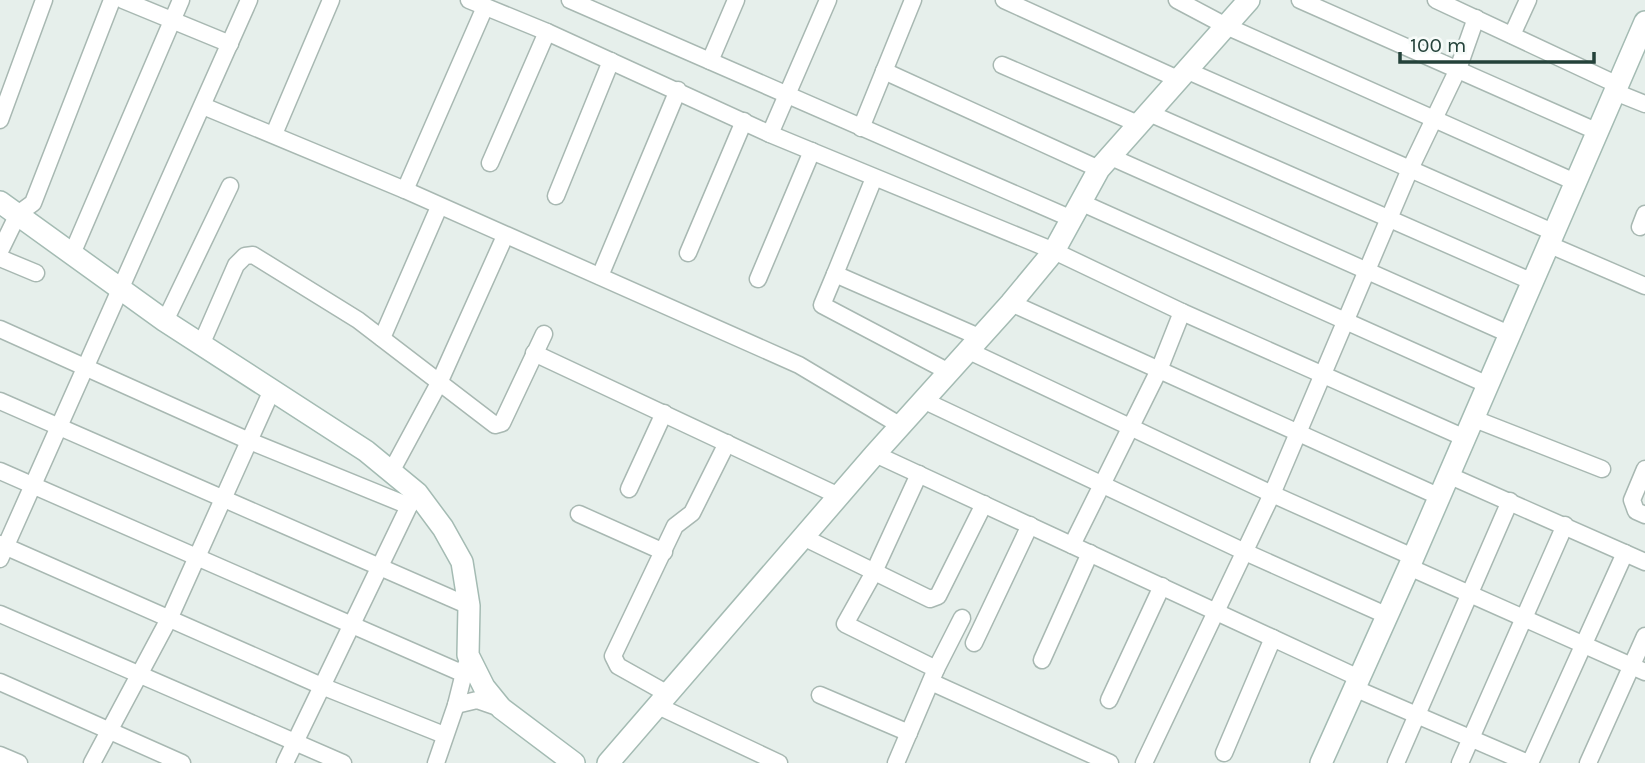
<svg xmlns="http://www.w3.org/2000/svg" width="1645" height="763" viewBox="0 0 1645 763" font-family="Karla,sans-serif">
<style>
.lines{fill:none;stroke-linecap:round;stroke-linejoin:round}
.street-casing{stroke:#a8b8b2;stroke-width:19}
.secondary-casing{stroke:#a4bbb3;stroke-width:24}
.street{stroke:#fff;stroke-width:16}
.secondary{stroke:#fff;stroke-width:21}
</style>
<rect width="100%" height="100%" fill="#e6efeb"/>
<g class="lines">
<defs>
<g id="street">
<path d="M123 0 230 44"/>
<path d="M469 0 547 32 770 134 1054 251 1182 312 1465 438"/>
<path d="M570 0 1072 219"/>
<path d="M1004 0 1180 80"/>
<path d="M1177 0 1226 26 1575 182"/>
<path d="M1300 0 1596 131"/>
<path d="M1436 0 1618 85"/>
<path d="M1512 35 1528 0"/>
<path d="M710 61 736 0"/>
<path d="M1002 65 1136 123"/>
<path d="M884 71 1099 169"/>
<path d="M1188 71 1555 233"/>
<path d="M1615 92 1645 104"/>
<path d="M203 106 405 190 799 365 901 426"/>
<path d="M1149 113 1533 282"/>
<path d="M0 120 44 0"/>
<path d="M861 128 913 0"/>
<path d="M274 134 331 0"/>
<path d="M770 134 828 0"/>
<path d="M1111 157 1509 334"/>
<path d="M490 163 547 32"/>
<path d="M874 178 835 274 979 337"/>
<path d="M405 190 485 7"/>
<path d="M556 196 611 61"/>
<path d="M1080 202 1486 384"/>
<path d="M1640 227 1645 214"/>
<path d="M1550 245 1645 286"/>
<path d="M0 251 18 214 33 203 112 0"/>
<path d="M688 253 744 121"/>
<path d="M72 254 181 0"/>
<path d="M0 258 36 273"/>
<path d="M835 274 822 305 949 372"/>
<path d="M600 276 678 90"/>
<path d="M758 279 812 151"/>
<path d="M1011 303 1438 496"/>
<path d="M165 321 230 186"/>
<path d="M0 329 247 440 409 506 417 493"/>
<path d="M382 338 439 207"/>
<path d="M201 345 236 265 245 256 253 255 358 320 495 425 502 423 544 334"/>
<path d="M969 351 1272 494 1413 557"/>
<path d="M534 353 839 496"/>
<path d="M0 401 469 606"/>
<path d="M925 401 1245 552 1388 616"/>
<path d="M1472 418 1602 469"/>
<path d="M875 454 1359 678"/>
<path d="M1645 469 1632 500 1636 511 1645 515"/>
<path d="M392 470 439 383 505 236"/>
<path d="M0 471 464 674"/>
<path d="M1448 475 1645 562"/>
<path d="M629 489 664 413"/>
<path d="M579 514 664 552"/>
<path d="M805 538 930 599 938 596 984 504"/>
<path d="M0 544 324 687 444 735"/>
<path d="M1072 545 1159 370 1182 312"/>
<path d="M0 559 249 0"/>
<path d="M1409 567 1645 672"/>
<path d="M0 614 343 763"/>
<path d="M974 643 1030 525"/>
<path d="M1042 660 1090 553"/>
<path d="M936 669 962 618"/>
<path d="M0 682 182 763"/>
<path d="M931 682 1110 763"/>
<path d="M1354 688 1528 763"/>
<path d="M668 694 618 666 613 656 675 526 692 513 727 443"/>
<path d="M820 695 909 733"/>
<path d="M1109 700 1162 586"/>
<path d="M456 705 477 700 500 708"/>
<path d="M658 706 779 763"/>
<path d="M1224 753 1273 638"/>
<path d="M0 755 19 763"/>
<path d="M92 763 170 617 272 390"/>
<path d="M285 763 409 506"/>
<path d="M436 763 456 705 466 665"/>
<path d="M896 763 936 669 845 624 873 574 919 474"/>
<path d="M1144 763 1272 494 1410 169 1458 69 1476 18"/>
<path d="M1396 763 1510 501"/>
<path d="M1460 763 1565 525"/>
<path d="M1530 763 1625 553"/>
<path d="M1588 763 1645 636"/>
</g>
<g id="secondary">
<path d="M0 202 165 321 366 451 417 493 443 528 462 562 469 606 468 655 484 687 501 708 574 763"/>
<path d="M608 763 875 454 1011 303 1054 251 1099 169 1249 0"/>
<path d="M1321 763 1409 567 1645 22"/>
</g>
</defs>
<use href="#street" class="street-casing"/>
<use href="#secondary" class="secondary-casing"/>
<use href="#street" class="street"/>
<use href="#secondary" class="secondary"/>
</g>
<path d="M1400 52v10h194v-10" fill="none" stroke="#24423a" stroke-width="3.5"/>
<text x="1410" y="52" font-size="21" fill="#24423a" stroke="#f7fbf9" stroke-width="5" paint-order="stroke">100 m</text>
</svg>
